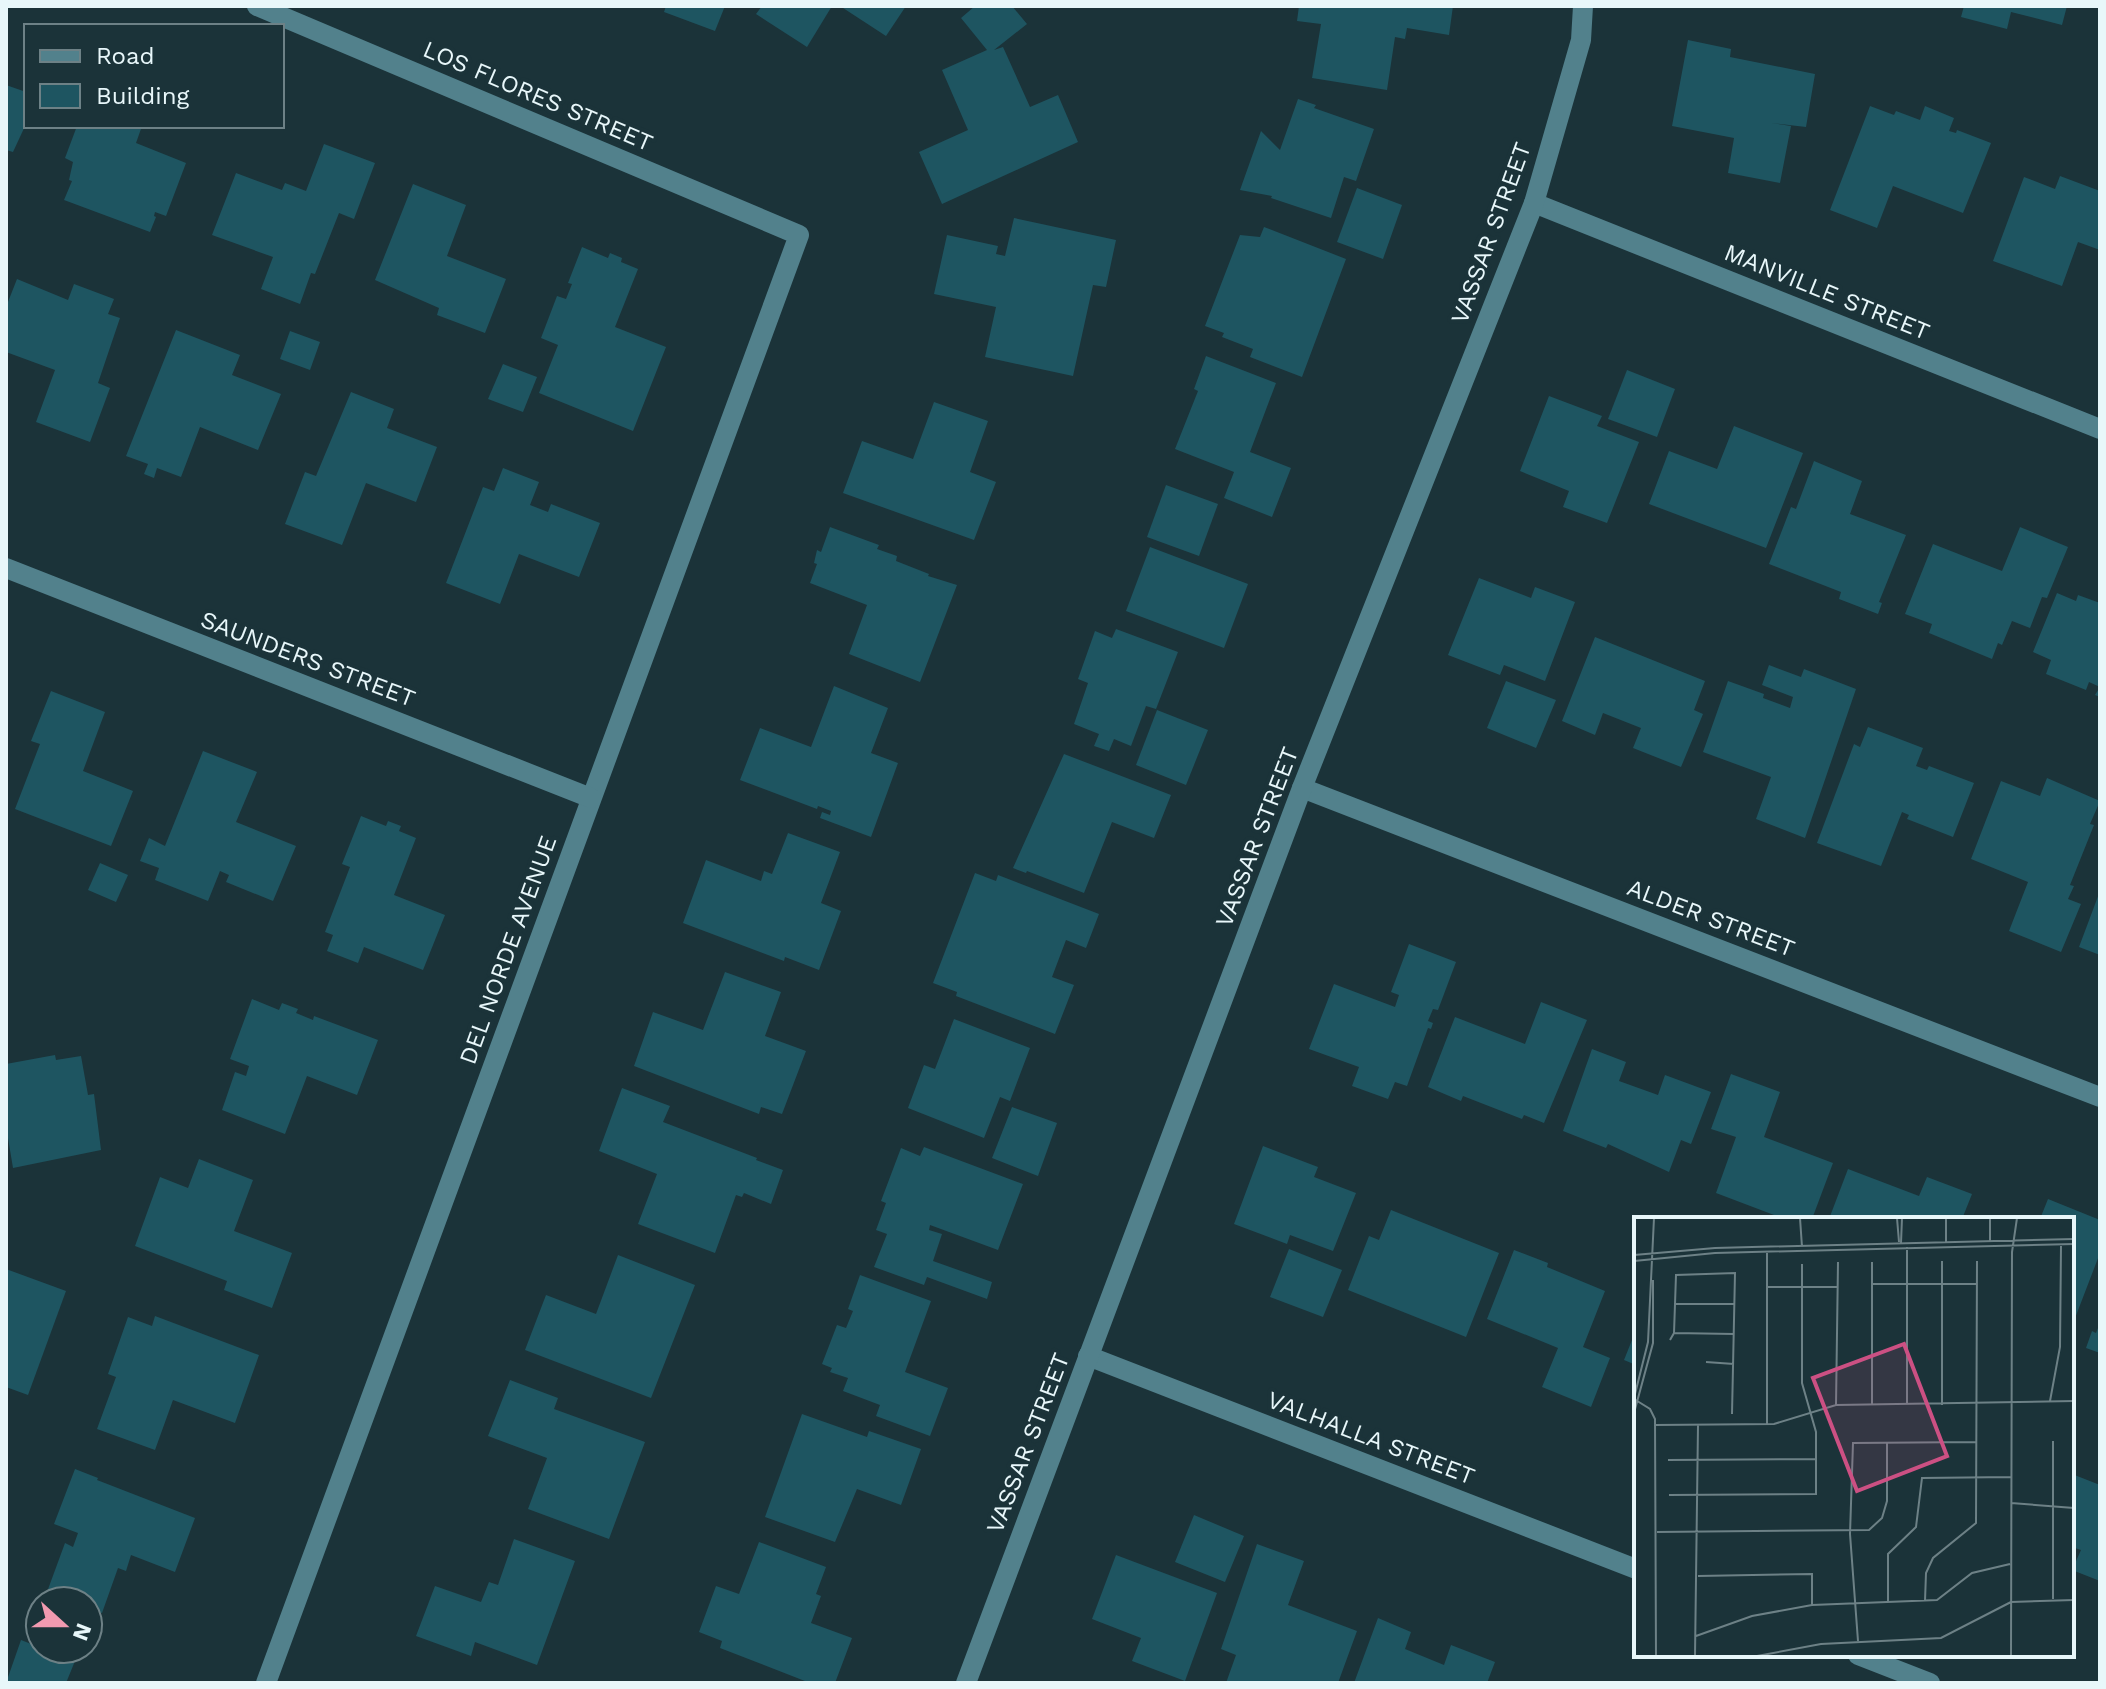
<svg xmlns="http://www.w3.org/2000/svg" width="2106" height="1689" viewBox="0 0 2106 1689" font-family="'Work Sans',sans-serif">
<style>
.building{fill:#1e5561}
.lines{fill:none;stroke-linecap:round;stroke-linejoin:round}
.minor{stroke:#52818c;stroke-width:20}
.labels{text-anchor:middle;dominant-baseline:central;stroke-width:8;stroke-linejoin:round;paint-order:stroke}
.street-label{font-size:24px;fill:#e8f7fa;stroke:#1b3339}
.inset-road{fill:none;stroke:#6d8186;stroke-width:2}
.view{fill:#cc5083;fill-opacity:0.15;stroke:#cc5083;stroke-width:4}
.inset-edge{fill:none;stroke:#e8f7fa;stroke-width:4}
</style>
<rect width="100%" height="100%" fill="#1b3339"/>
<g class="building">
<path d="M666 6H725L715 31 664 12Z"/>
<path d="M762 6H832L807 47 756 14Z"/>
<path d="M840 6H906L886 36Z"/>
<path d="M975 6H1012L1027 24 994 50 1003 47 1030 107 1058 95 1078 142 942 204 919 152 968 130 942 70 987 50 961 18Z"/>
<path d="M1299 6H1453L1449 35 1407 28 1405 39 1395 37 1387 90 1312 78 1321 24 1297 21Z"/>
<path d="M1964 6H2067L2062 25 2011 12 2007 29 1961 17Z"/>
<path d="M1688 40 1731 49 1730 57 1815 74 1806 127 1771 123 1791 126 1780 183 1728 173 1734 138 1672 126Z"/>
<path d="M6 85 26 92V124L13 152 6 150Z"/>
<path d="M1298 99 1316 105 1314 108 1374 129 1356 181 1344 177 1331 218 1271 198 1272 196 1240 190 1261 131 1280 150Z"/>
<path d="M1870 106 1894 115 1896 111 1920 120 1925 106 1954 118 1949 131 1956 133 1957 130 1991 143 1963 213 1893 186 1877 228 1830 210Z"/>
<path d="M77 126H142L136 143 186 163 166 216 155 212 154 216 156 217 150 232 64 200 72 181 69 180 73 162 65 158Z"/>
<path d="M324 144 375 163 354 219 339 213 315 274 311 273 300 304 261 289 273 257 212 235 236 173 282 190 285 183 306 191Z"/>
<path d="M2060 176 2100 191V250L2078 242 2062 286 1993 261 2024 177 2055 189Z"/>
<path d="M413 184 466 205 447 256 506 279 485 333 437 315 439 308 375 280Z"/>
<path d="M1357 188 1402 205 1383 259 1337 242Z"/>
<path d="M1014 218 1116 240 1106 287 1093 285 1073 376 985 357 996 307 934 294 947 235 998 246 996 254 1005 256Z"/>
<path d="M1264 227 1346 259 1302 377 1250 357 1253 349 1222 337 1224 333 1205 326 1240 235 1260 237Z"/>
<path d="M582 247 608 258 610 253 622 258 621 262 638 269 615 327 666 347 633 431 539 393 558 345 541 338 557 296 566 299 572 284 568 283Z"/>
<path d="M17 279 68 300 74 284 114 299 108 314 120 318 98 383 110 388 90 442 36 422 55 370 6 352V307Z"/>
<path d="M176 330 240 355 232 375 281 394 258 450 200 427 181 477 157 468 154 478 144 474 148 464 126 456Z"/>
<path d="M290 331 320 342 310 370 280 359Z"/>
<path d="M1206 356 1276 383 1250 452 1291 468 1272 517 1224 498 1234 472 1175 449 1198 391 1194 389Z"/>
<path d="M503 364 537 377 523 412 488 399Z"/>
<path d="M1627 370 1675 389 1657 437 1608 419Z"/>
<path d="M351 392 394 409 387 428 437 447 416 502 366 483 342 545 285 524 305 472 316 476Z"/>
<path d="M1549 396 1602 416 1597 426 1639 442 1607 523 1563 507 1569 491 1520 471Z"/>
<path d="M934 402 988 421 970 472 996 482 974 540 843 493 862 441 913 459Z"/>
<path d="M1734 426 1803 453 1766 548 1649 504 1669 451 1717 469Z"/>
<path d="M1814 461 1862 481 1850 514 1906 535 1879 602 1882 603 1878 614 1839 599 1841 592 1769 564 1791 507 1796 509Z"/>
<path d="M503 468 539 482 530 505 548 512 551 504 600 523 579 577 519 554 500 604 446 583 483 487 494 491Z"/>
<path d="M1166 485 1218 504 1199 556 1147 537Z"/>
<path d="M830 527 879 545 877 549 897 556 896 561 929 574 928 576 957 585 920 682 849 654 867 605 810 583 817 564 814 563 817 550 821 552Z"/>
<path d="M2020 527 2068 547 2047 598 2042 597 2030 628 2012 621 2002 645 1998 643 1992 659 1929 633 1932 624 1905 614 1933 544 2002 571Z"/>
<path d="M1150 547 1248 584 1224 648 1126 611Z"/>
<path d="M1479 578 1531 598 1535 587 1575 602 1545 681 1504 665 1500 675 1448 655Z"/>
<path d="M2057 593 2076 601 2078 595 2100 603V697L2095 695 2100 687 2089 682 2086 690 2046 674 2051 660 2033 652Z"/>
<path d="M1116 629 1178 652 1156 709 1146 706 1131 746 1114 739 1109 751 1094 746 1099 734 1074 724 1088 683 1078 679 1095 631 1112 638Z"/>
<path d="M1595 637 1705 681 1694 710 1703 714 1681 767 1633 748 1641 728 1603 713 1595 735 1562 721Z"/>
<path d="M1769 665 1801 677 1804 669 1856 689 1805 838 1756 819 1771 777 1703 752 1728 681 1764 694 1763 698 1790 708 1793 697 1762 685Z"/>
<path d="M1506 681 1556 700 1536 748 1487 728Z"/>
<path d="M834 686 888 708 871 753 898 763 871 837 820 818 822 812 830 815 831 811 818 806 817 809 740 780 760 728 811 747Z"/>
<path d="M51 691 105 712 83 771 133 791 111 846 15 809 40 744 31 741Z"/>
<path d="M1157 710 1208 730 1186 785 1136 765Z"/>
<path d="M1868 727 1923 748 1916 766 1927 770 1929 766 1974 783 1953 837 1907 819 1909 815 1902 812 1881 866 1817 843 1854 744 1860 747Z"/>
<path d="M203 751 257 772 236 822 296 846 273 901 226 882 229 875 220 871 208 901 155 880 159 868 140 861 149 838 165 846Z"/>
<path d="M1064 754 1171 795 1154 838 1112 822 1084 893 1027 871 1026 873 1013 868Z"/>
<path d="M2047 778 2100 801 2090 824 2094 825 2070 885 2074 886 2068 899 2081 904 2061 952 2009 931 2028 882 1971 859 2001 781 2040 796Z"/>
<path d="M361 816 386 826 388 821 401 826 399 831 416 838 394 895 445 915 423 970 364 947 358 963 327 951 333 935 325 932 350 867 342 864Z"/>
<path d="M788 833 840 852 821 903 841 911 819 970 785 957 784 961 683 923 706 860 761 881 764 871 772 874Z"/>
<path d="M100 863 128 875 116 902 88 890Z"/>
<path d="M975 873 996 881 998 875 1099 914 1086 948 1066 940 1052 977 1074 985 1055 1034 956 996 957 992 933 983Z"/>
<path d="M2100 891V955L2079 947Z"/>
<path d="M1409 944 1456 962 1438 1010 1433 1009 1428 1021 1433 1023 1431 1029 1428 1028 1407 1086 1395 1082 1388 1099 1352 1086 1359 1067 1309 1049 1334 984 1395 1007 1399 995 1391 992Z"/>
<path d="M725 972 781 992 765 1036 806 1051 782 1114 761 1107 759 1114 634 1066 653 1012 703 1030Z"/>
<path d="M252 999 279 1010 282 1003 298 1009 296 1013 313 1020 314 1016 378 1040 357 1095 307 1076 285 1134 222 1110 235 1072 246 1076 249 1066 230 1059Z"/>
<path d="M1541 1002 1587 1020 1544 1123 1524 1115 1522 1119 1463 1096 1461 1101 1428 1087 1455 1017 1525 1044Z"/>
<path d="M954 1019 1030 1048 1010 1101 1000 1097 984 1138 908 1108 924 1065 935 1069Z"/>
<path d="M1592 1049 1626 1062 1619 1081 1658 1095 1665 1075 1711 1092 1691 1144 1681 1140 1669 1172 1608 1144 1606 1148 1563 1131Z"/>
<path d="M55 1055 56 1060 81 1056 88 1095 94 1094 101 1150 13 1168 6 1126V1064Z"/>
<path d="M1731 1074 1780 1092 1764 1137 1833 1163 1812 1219H1773L1774 1215 1716 1193 1736 1137 1711 1129Z"/>
<path d="M622 1088 670 1106 663 1122 757 1158 756 1160 783 1170 771 1204 744 1193 742 1197 736 1195 715 1253 638 1224 657 1174 599 1151Z"/>
<path d="M1012 1107 1057 1123 1038 1176 992 1158Z"/>
<path d="M1263 1146 1318 1167 1314 1177 1356 1193 1333 1251 1290 1235 1287 1244 1234 1224Z"/>
<path d="M924 1147 1023 1184 998 1250 930 1225 929 1230 942 1234 933 1261 992 1282 987 1299 927 1277 924 1285 874 1267 887 1234 876 1230 886 1203 881 1201 901 1148 920 1156Z"/>
<path d="M199 1159 253 1180 234 1231 292 1253 272 1308 224 1290 227 1281 135 1246 160 1177 188 1188Z"/>
<path d="M1848 1169 1919 1196 1927 1177 1972 1194 1962 1219H1829Z"/>
<path d="M2048 1199 2100 1220V1253L2072 1326V1219H2040Z"/>
<path d="M1391 1210 1499 1253 1466 1337 1348 1290 1369 1236 1379 1240Z"/>
<path d="M1289 1249 1342 1270 1323 1317 1270 1297Z"/>
<path d="M1514 1250 1548 1263 1547 1267 1605 1291 1583 1347 1610 1358 1591 1407 1542 1387 1558 1348 1487 1319Z"/>
<path d="M618 1255 695 1285 651 1398 525 1350 546 1295 596 1314Z"/>
<path d="M6 1269 66 1291 28 1395 6 1387Z"/>
<path d="M860 1275 931 1301 905 1372 948 1388 930 1436 876 1416 880 1405 843 1391 848 1378 830 1372 832 1368 822 1364 837 1325 846 1328 853 1311 848 1309Z"/>
<path d="M155 1316 259 1355 235 1423 173 1400 155 1450 97 1429 116 1377 108 1374 128 1317 152 1326Z"/>
<path d="M2100 1323V1353L2086 1348 2092 1331 2096 1333Z"/>
<path d="M1636 1330V1365L1624 1360Z"/>
<path d="M510 1380 558 1398 554 1409 645 1442 609 1539 528 1509 547 1458 488 1436Z"/>
<path d="M802 1414 867 1437 869 1431 921 1449 901 1505 857 1489 835 1542 765 1517Z"/>
<path d="M75 1469 98 1478 97 1480 195 1518 175 1572 131 1555 126 1571 118 1568 102 1613 88 1608V1601H71L47 1592 65 1543 73 1547 78 1533 54 1524Z"/>
<path d="M2072 1474 2100 1485V1581L2072 1570 2081 1550 2072 1547Z"/>
<path d="M1194 1515 1244 1536 1225 1582 1175 1562Z"/>
<path d="M514 1539 575 1561 537 1665 475 1642 471 1656 416 1636 435 1586 481 1602 489 1582 498 1585Z"/>
<path d="M759 1542 826 1567 816 1594 821 1596 811 1623 852 1638 835 1683H810L720 1648 722 1641 699 1632 716 1586 739 1594Z"/>
<path d="M1257 1544 1304 1561 1288 1605 1357 1631 1338 1683H1226L1236 1655 1221 1649Z"/>
<path d="M1116 1555 1217 1593 1185 1681 1132 1661 1141 1638 1092 1619Z"/>
<path d="M1378 1618 1411 1632 1405 1649 1444 1665 1451 1645 1495 1662 1487 1683H1354Z"/>
<path d="M21 1640 75 1661 66 1683H6Z"/>
</g>
<g class="lines">
<g class="minor">
<path d="M257 6 799 235 266 1683"/>
<path d="M1534 203 2100 429"/>
<path d="M6 568 591 798"/>
<path d="M1302 788 2100 1097"/>
<path d="M1088 1356 1636 1569"/>
<path d="M1858 1655 1930 1683"/>
<path d="M966 1683 1302 788 1534 203 1581 40 1583 6"/>
</g>
</g>
<g class="labels">
<g class="street-label">
<text transform="translate(538 96) rotate(23)">LOS FLORES STREET</text>
<text transform="translate(1491 233) rotate(-70)">VASSAR STREET</text>
<text transform="translate(1827 292) rotate(22)">MANVILLE STREET</text>
<text transform="translate(308 659) rotate(21)">SAUNDERS STREET</text>
<text transform="translate(1257 837) rotate(-69)">VASSAR STREET</text>
<text transform="translate(1711 918) rotate(21)">ALDER STREET</text>
<text transform="translate(508 950) rotate(-70)">DEL NORDE AVENUE</text>
<text transform="translate(1371 1438) rotate(21)">VALHALLA STREET</text>
<text transform="translate(1028 1443) rotate(-69)">VASSAR STREET</text>
</g>
</g>
<g transform="translate(1634 1217)">
<rect width="440" height="440" fill="#1b3339"/>
<path class="inset-road" d="M166 1 168 30M263 1 265 25M312 1V26M267 26 268 1M356 26V1M0 38 81 31 440 22M0 44 81 36 440 27M238 67H343M134 70H203M42 87H100M40 116 42 58 101 56 98 197M36 123 40 116 100 117M72 145 100 147M0 181 14 125 20 1M0 182 16 192 21 202 22 439M416 184 426 130 427 29M202 188 204 45M238 188V45M273 188V30M308 188V44M0 196 19 126V63M133 207V34M21 208 140 207 202 188 440 184M34 243 182 242M35 278 182 277V215L168 166V47M377 286 440 291M23 315 235 313 248 301 253 284V226M64 359 178 357V388M419 382V224M254 384V337L282 310 288 261 377 260M291 384 292 356 299 341 342 306 343 44M377 385 440 383M62 419 118 399 178 388 303 383 338 356 376 347M224 424 216 317 219 226 343 225M377 438 378 35 383 1M61 439 64 208M123 439 187 427 307 421 377 385"/>
<path class="view" d="M270 127 313 239 223 274 179 161Z"/>
<rect width="440" height="440" class="inset-edge"/>
</g>
<rect width="2106" height="1689" fill="none" stroke="#e8f7fa" stroke-width="16"/>
<rect x="24" y="24" width="260" height="104" fill="#1b3339" stroke="#6d8186" stroke-width="2"/>
<rect x="40" y="50" width="40" height="12" fill="#52818c" stroke="#6d8186" stroke-width="2"/>
<text x="96" y="64" font-size="24" fill="#e8f7fa">Road</text>
<rect x="40" y="84" width="40" height="24" fill="#1e5561" stroke="#6d8186" stroke-width="2"/>
<text x="96" y="104" font-size="24" fill="#e8f7fa">Building</text>
<g transform="translate(64 1625) rotate(111)"><circle r="38" fill="#1b3339" stroke="#6d8186" stroke-width="2"/>
<path d="M0-6L14 30L0 20L-14 30Z" fill="#f19ab0"/>
<text y="-12" font-size="22" font-weight="bold" text-anchor="middle" fill="#e8f7fa">N</text>
</g>
</svg>
